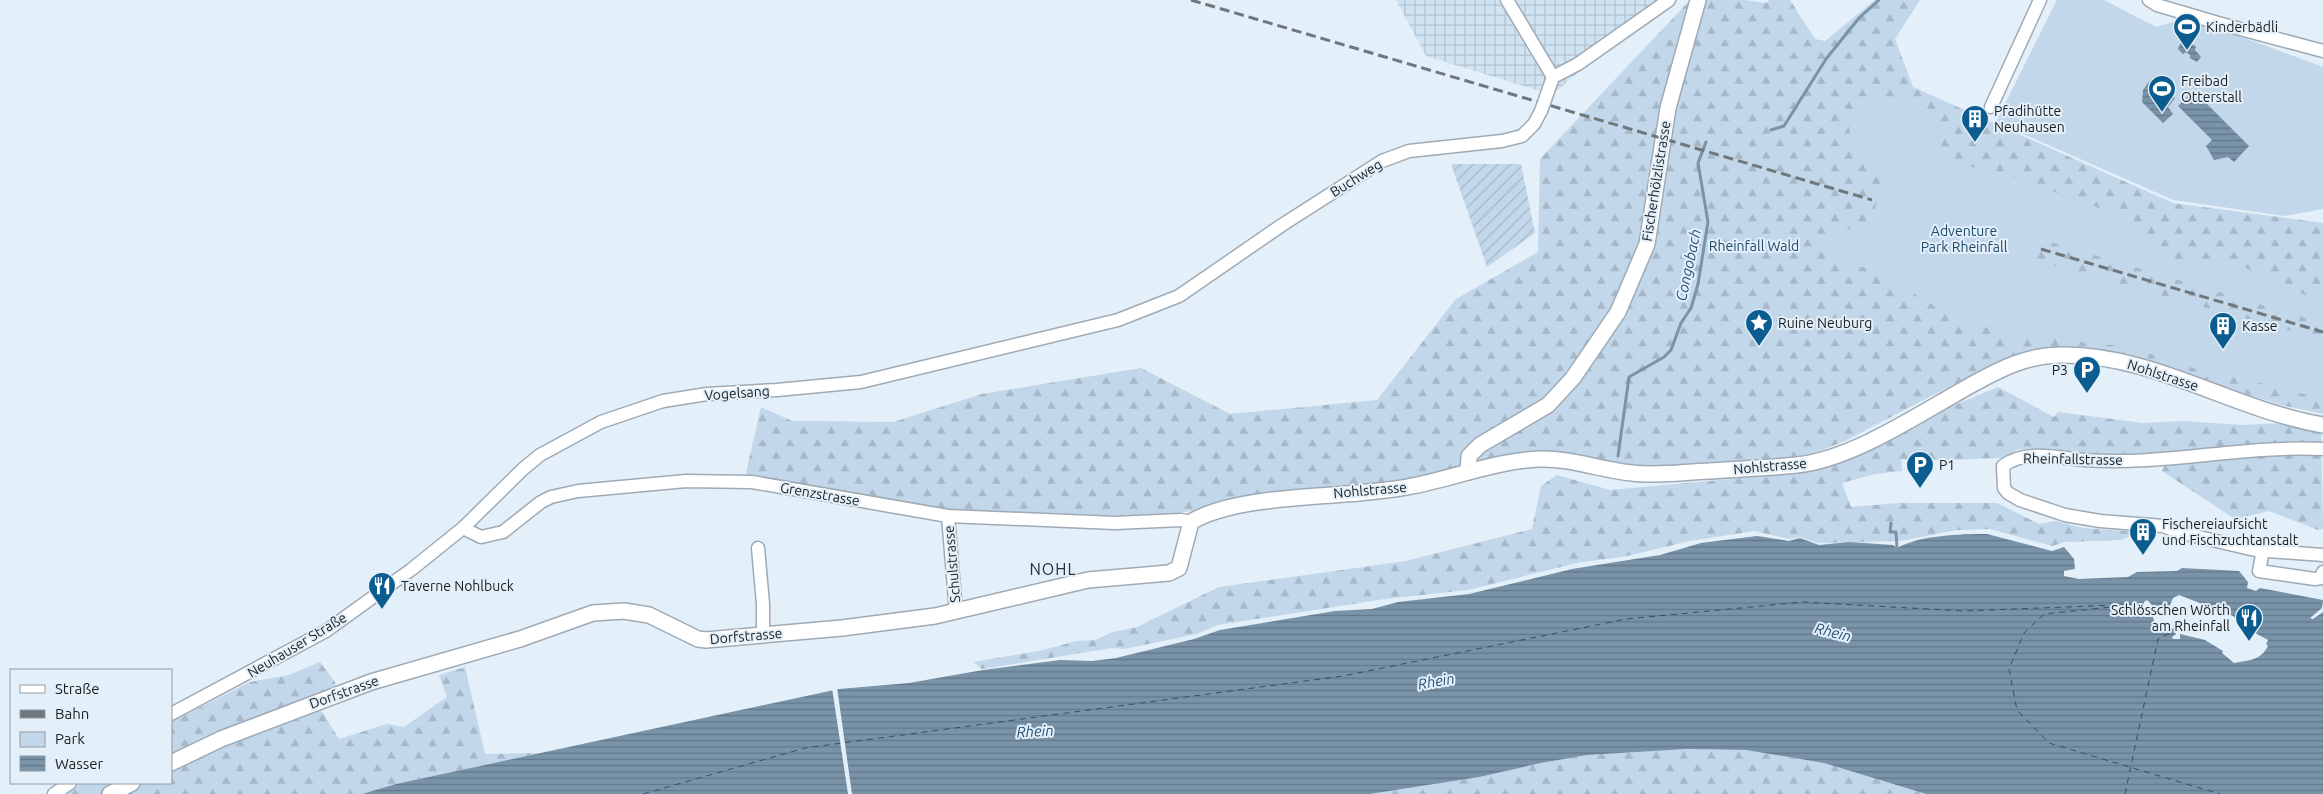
<svg xmlns="http://www.w3.org/2000/svg" width="2323" height="794" viewBox="0 0 2323 794" font-family="Ubuntu,sans-serif">
<style>
.industrial{fill:url(#industrial-grid)}
.forest{fill:url(#forest-firs)}
.park{fill:#c2d7e9}
.garden{fill:url(#garden-furrows)}
.water{fill:url(#water-rules);fill-rule:evenodd}
.pier{fill:#e3eff9}
.lines{fill:none;stroke-linecap:round;stroke-linejoin:round}
.stream{stroke:#7993a8;stroke-width:3}
.ferry{stroke:#275273;stroke-width:1;stroke-dasharray:6 5;stroke-linecap:butt}
.minor-casing{stroke:#9faab4;stroke-width:15}
.tertiary-casing{stroke:#9faab4;stroke-width:18}
.minor{stroke:#fff;stroke-width:12}
.tertiary{stroke:#fff;stroke-width:15}
.rail{stroke:#6f777d;stroke-width:3;stroke-dasharray:10 5;stroke-linecap:butt}
.minor-bridge-casing{stroke:#9faab4;stroke-width:15;stroke-linecap:butt}
.minor-bridge{stroke:#fff;stroke-width:12}
.labels{text-anchor:middle;dominant-baseline:central;stroke-width:4;stroke-linejoin:round;paint-order:stroke}
.poi-label{font-size:14px;fill:#1a1f22;stroke:#e3eff9;text-anchor:start}
.street-label{font-size:14px;fill:#1a1f22;stroke:#e3eff9}
.park-label{font-size:14px;fill:#1e4969;stroke:#e3eff9}
.water-label{font-size:15px;font-style:italic;fill:#275273;stroke:#e3eff9}
.quarter-label{font-size:16px;letter-spacing:1px;fill:#273139;stroke:#e3eff9}
</style>
<defs>
<pattern id="industrial-grid" width="8" height="8" patternUnits="userSpaceOnUse" patternTransform="scale(1.25)"><rect width="8" height="8" fill="#d0e3f3"/><path d="M0 4h8M4 0v8" fill="none" stroke="#b2c2d0"/></pattern>
<pattern id="forest-firs" width="22" height="20" patternUnits="userSpaceOnUse" patternTransform="scale(1.25)"><rect width="22" height="20" fill="#c2d7e9"/><path d="M5 1l3.5 6h-7zM16 11l3.5 6h-7z" fill="#a6b8c8"/></pattern>
<pattern id="garden-furrows" width="10" height="10" patternUnits="userSpaceOnUse" patternTransform="scale(1.25)"><rect width="10" height="10" fill="#c2d7e9"/><path d="M-1 1l2-2M0 10L10 0M9 11l2-2" fill="none" stroke="#a6b8c8"/></pattern>
<pattern id="water-rules" width="6" height="5" patternUnits="userSpaceOnUse" patternTransform="scale(1.25)"><rect width="6" height="5" fill="#7993a8"/><path d="M0 2.5h6" fill="none" stroke="#627788"/></pattern>
</defs>
<rect width="100%" height="100%" fill="#e3eff9"/>
<path class="industrial" d="M1396 0H1662L1558 90 1540 91 1426 56Z"/>
<g class="forest">
<path d="M1690 0H1744L1766 3 1769 0H1790L1815 39 1825 41 1875 0H1920L1895 39 1913 87 2173 203 2323 223V414L2281 405 2137 359 2061 348 2023 353 1981 370 1845 441 1800 459 1725 465 1631 467 1556 452 1528 453 1405 483 1316 487 1199 510 1152 516 970 513 906 506 745 477 761 407 792 421 893 422 982 394 1141 368 1230 414 1377 400 1456 299 1538 252 1540 159Z"/>
<path d="M1998 387 2054 417 2058 412 2143 423 2183 421 2242 425 2287 423 2321 431 2323 529 2318 530 2269 511 2235 519 2162 471 2169 455 2096 456 2018 449 2002 458 1913 461 1901 459 1902 471 1875 474 1842 483 1851 507 1899 503H1997L2039 524 2056 521 2083 528 2139 532 2121 540 2065 542 2052 546 1990 529 1957 530 1901 541 1819 543 1800 537 1789 539 1755 531 1690 541 1623 557 1581 562 1468 590 1385 599 1218 625 1197 634 1124 649 1112 648 982 669 973 662 1039 651 1077 641 1095 640 1113 632 1137 627 1219 587 1406 561 1532 529 1541 486 1557 475 1610 490 1797 473 1825 465 1919 420Z"/>
<path d="M320 662 335 682 336 691 314 699 339 739 387 724 404 727 447 697 439 675 465 667 485 754 541 753 396 784 362 794H68L81 783H171V722L250 682 289 675Z"/>
<path d="M1687 749 1746 750 1824 763 1926 794H1370L1479 777 1541 763 1587 755Z"/>
</g>
<g class="park">
<path d="M2057 0H2104L2156 27 2180 20 2239 36 2323 67V209L2285 216 2173 200 1996 122Z"/>
<path d="M1872 93 1916 105 1934 120 1937 139 1952 163 2000 173 2097 207 2123 222 2176 261 2241 266 2323 303V323L2040 239 2033 260 2323 340V399L2237 377H2213L2189 366 2122 345H2094L2068 339 2026 338 1954 318 1872 268 1830 264 1816 238 1836 229 1868 230 1882 185 1878 172 1861 158 1850 139 1848 112Z"/>
</g>
<path class="garden" d="M1451 164H1521L1535 233 1487 267Z"/>
<g class="water">
<path d="M2186 40 2196 47 2195 50 2201 57 2197 62 2190 58V55L2186 52 2183 54 2178 49 2181 42 2183 43Z"/>
<path d="M2151 79 2175 98 2168 107 2173 114 2163 123 2142 102 2143 90Z"/>
<path d="M2191 93 2204 101 2249 146 2234 162 2228 157 2214 160 2206 146 2212 140 2178 106Z"/>
<path d="M1987 534 2052 551 2064 547 2074 559 2075 569 2064 571V576L2079 579 2128 577 2137 572 2177 571 2182 568 2239 571 2248 582 2247 588 2256 591 2260 588 2323 600 2322 608 2310 618 2313 619 2323 612V794H1926L1824 763 1746 750 1687 749 1587 755 1541 763 1479 777 1370 794H362L396 784 839 689 909 683 983 670 1060 660 1092 661 1116 658 1194 639 1220 630 1335 611 1372 609 1398 602 1469 594 1572 569 1660 555 1701 543 1757 536 1789 541 1800 538 1819 545 1849 542 1893 545 1897 548C1920 535 1961 534 1987 534ZM2179 595 2233 616 2244 627 2268 640 2266 644 2268 646C2260 661 2249 660 2234 663L2222 653 2223 651 2205 640 2180 634V639H2173L2172 637 2176 634 2174 628 2157 633 2153 617 2119 615V613L2144 612V602L2147 600 2156 609 2168 610 2173 598Z"/>
</g>
<path class="pier" d="M837 687 852 794H848L832 688Z"/>
<g class="lines">
<g class="stream">
<path d="M1771 130 1784 126 1826 59 1859 18 1879 0"/>
<path d="M1618 456 1629 377 1664 357 1671 350 1681 323 1691 308 1698 284 1708 222 1698 163 1706 142"/>
<path d="M1891 523 1890 532H1896L1897 548 1895 551"/>
</g>
<g class="ferry">
<path d="M2131 605 2044 614 2024 633 2009 669 2017 710 2049 743 2220 794"/>
<path d="M643 794 805 748 1343 676 1626 619 1803 602 1963 611 2144 604"/>
<path d="M2125 794 2158 639 2175 631"/>
</g>
<defs>
<g id="minor">
<path d="M1507 0 1553 77"/>
<path d="M2149 0 2157 5 2218 23 2323 51"/>
<path d="M1546 97 1553 77 1578 64 1669 0"/>
<path d="M1991 107 2040 0"/>
<path d="M2323 449C2243 445 2164 466 2084 460 2059 458 2024 449 2003 466L2004 488 2008 493 2020 500 2065 515 2100 521 2163 526 2182 533 2255 550 2323 555"/>
<path d="M948 516 956 612"/>
<path d="M463 528 481 537 503 532 541 502 551 497 578 491 686 481 752 482 948 516 1115 523 1181 520 1191 522"/>
<path d="M758 548 763 604V635"/>
<path d="M2263 550 2259 571 2315 579 2321 578 2323 572"/>
<path d="M171 714 326 631 412 569 463 528 523 469 540 455 601 422 663 401 707 394 777 390 861 382 1118 320 1179 296 1282 225 1382 161 1409 151 1502 141 1522 136 1534 124 1541 111"/>
<path d="M54 794 70 783"/>
</g>
<g id="tertiary">
<path d="M1468 472 1469 456 1480 445 1548 405 1573 378 1618 312 1647 244 1668 108 1698 0"/>
<path d="M171 763 221 739 371 682 520 639 593 613 624 611 649 615 698 639 706 640 842 628 935 616 1088 580 1169 573 1179 568 1191 522C1231 498 1312 497 1359 493 1376 491 1394 490 1412 486 1454 478 1495 461 1539 459 1570 458 1601 470 1632 473 1657 476 1683 472 1709 471 1738 469 1768 468 1797 465 1854 459 1922 412 1973 384 2002 368 2028 355 2062 355 2153 354 2234 410 2323 425"/>
<path d="M110 794 132 783"/>
</g>
</defs>
<use href="#minor" class="minor-casing"/>
<use href="#tertiary" class="tertiary-casing"/>
<use href="#minor" class="minor"/>
<use href="#tertiary" class="tertiary"/>
<g class="rail">
<path d="M1191 0 1872 200"/>
<path d="M2041 249 2323 332"/>
</g>
<defs>
<path id="minor-bridge" d="M1541 111 1546 97"/>
</defs>
<use href="#minor-bridge" class="minor-bridge-casing"/>
<use href="#minor-bridge" class="minor-bridge"/>
</g>
<defs>
<symbol id="stadium-pin" viewBox="-11 -11 22 30"><path d="M0 17L-7.5 6A9.5 9.5 0 1 1 7.5 6Z" fill="#0b5c8f" stroke="#e3eff9"/><path d="M0-5a6.5 5 0 1 0 0 10a6.5 5 0 1 0 0-10ZM-3.5-1.8h7v3.6h-7Z" fill="#fff"/></symbol>
<symbol id="building-pin" viewBox="-11 -11 22 30"><path d="M0 17L-7.5 6A9.5 9.5 0 1 1 7.5 6Z" fill="#0b5c8f" stroke="#e3eff9"/><path d="M-4-6H4V6H1V3H-1V6H-4ZM-2.5-4.3h1.7v1.8h-1.7ZM.8-4.3h1.7v1.8H.8ZM-2.5-1h1.7V.8h-1.7ZM.8-1h1.7V.8H.8Z" fill="#fff"/></symbol>
<symbol id="sight-pin" viewBox="-11 -11 22 30"><path d="M0 17L-7.5 6A9.5 9.5 0 1 1 7.5 6Z" fill="#0b5c8f" stroke="#e3eff9"/><path d="M0-6L1.8-2.2L6-1.7L2.9 1.2L3.7 5.4L0 3.3L-3.7 5.4L-2.9 1.2L-6-1.7L-1.8-2.2Z" fill="#fff"/></symbol>
<symbol id="parking-pin" viewBox="-11 -11 22 30"><path d="M0 17L-7.5 6A9.5 9.5 0 1 1 7.5 6Z" fill="#0b5c8f" stroke="#e3eff9"/><path d="M-3.5-5.5H1a3.5 3.5 0 0 1 0 7H-1V5.5H-3.5ZM-1-3.4V-.6H.8a1.4 1.4 0 0 0 0-2.8Z" fill="#fff"/></symbol>
<symbol id="restaurant-pin" viewBox="-11 -11 22 30"><path d="M0 17L-7.5 6A9.5 9.5 0 1 1 7.5 6Z" fill="#0b5c8f" stroke="#e3eff9"/><path d="M-5-6h1v4h1v-4h1v4h1v-4h1v5L-1.5 .5V6h-2V.5L-5-1ZM5-6V6H3V1.5H1.5Q1.5-4 5-6Z" fill="#fff"/></symbol>
</defs>
<g fill-rule="evenodd">
<use href="#stadium-pin" x="2171" y="11" width="32" height="43"/>
<use href="#stadium-pin" x="2146" y="73" width="32" height="43"/>
<use href="#building-pin" x="1959" y="103" width="32" height="43"/>
<use href="#sight-pin" x="1743" y="307" width="32" height="43"/>
<use href="#building-pin" x="2207" y="310" width="32" height="43"/>
<use href="#parking-pin" x="2071" y="354" width="32" height="43"/>
<use href="#parking-pin" x="1904" y="449" width="32" height="43"/>
<use href="#building-pin" x="2127" y="516" width="32" height="43"/>
<use href="#restaurant-pin" x="366" y="570" width="32" height="43"/>
<use href="#restaurant-pin" x="2233" y="602" width="32" height="43"/>
</g>
<g class="labels">
<g class="poi-label">
<text x="2206" y="27">Kinderbädli</text>
<text x="2181" y="81">Freibad<tspan x="2181" dy="16">Otterstall</tspan></text>
<text x="1994" y="111">Pfadihütte<tspan x="1994" dy="16">Neuhausen</tspan></text>
<text x="1778" y="323">Ruine Neuburg</text>
<text x="2242" y="326">Kasse</text>
<text x="2068" y="370" text-anchor="end">P3</text>
<text x="1939" y="465">P1</text>
<text x="2162" y="524">Fischereiaufsicht<tspan x="2162" dy="16">und Fischzuchtanstalt</tspan></text>
<text x="401" y="586">Taverne Nohlbuck</text>
<text x="2230" y="610" text-anchor="end">Schlösschen Wörth<tspan x="2230" dy="16">am Rheinfall</tspan></text>
</g>
<g class="street-label">
<text transform="translate(1356 178) rotate(-32)">Buchweg</text>
<text transform="translate(1656 181) rotate(-81)">Fischerhölzlistrasse</text>
<text transform="translate(2163 375) rotate(18)">Nohlstrasse</text>
<text transform="translate(737 393) rotate(-4)">Vogelsang</text>
<text transform="translate(2073 459) rotate(1)">Rheinfallstrasse</text>
<text transform="translate(1770 466) rotate(-5)">Nohlstrasse</text>
<text transform="translate(1370 490) rotate(-5)">Nohlstrasse</text>
<text transform="translate(820 494) rotate(10)">Grenzstrasse</text>
<text transform="translate(952 564) rotate(-95)">Schulstrasse</text>
<text transform="translate(746 636) rotate(-5)">Dorfstrasse</text>
<text transform="translate(297 645) rotate(-31)">Neuhauser Straße</text>
<text transform="translate(344 692) rotate(-20)">Dorfstrasse</text>
</g>
<g class="park-label">
<text x="1964" y="231">Adventure<tspan x="1964" dy="16">Park Rheinfall</tspan></text>
<text x="1754" y="246">Rheinfall Wald</text>
</g>
<g class="water-label">
<text transform="translate(1688 265) rotate(-78)">Congobach</text>
<text transform="translate(1833 632) rotate(14)">Rhein</text>
<text transform="translate(1436 681) rotate(-10)">Rhein</text>
<text transform="translate(1035 731) rotate(-3)">Rhein</text>
</g>
<g class="quarter-label">
<text x="1053" y="569">NOHL</text>
</g>
</g>
<rect x="10" y="669" width="162" height="115" fill="#e3eff9" stroke="#939ca3"/>
<rect x="20" y="685" width="25" height="8" fill="#ffffff" stroke="#939ca3"/>
<text x="55" y="694" font-size="15" fill="#1a1f22">Straße</text>
<rect x="20" y="710" width="25" height="8" fill="#6f777d" stroke="#939ca3"/>
<text x="55" y="719" font-size="15" fill="#1a1f22">Bahn</text>
<rect x="20" y="732" width="25" height="15" fill="#c2d7e9" stroke="#939ca3"/>
<text x="55" y="744" font-size="15" fill="#1a1f22">Park</text>
<rect x="20" y="756" width="25" height="15" fill="url(#water-rules)" stroke="#939ca3"/>
<text x="55" y="769" font-size="15" fill="#1a1f22">Wasser</text>
</svg>
